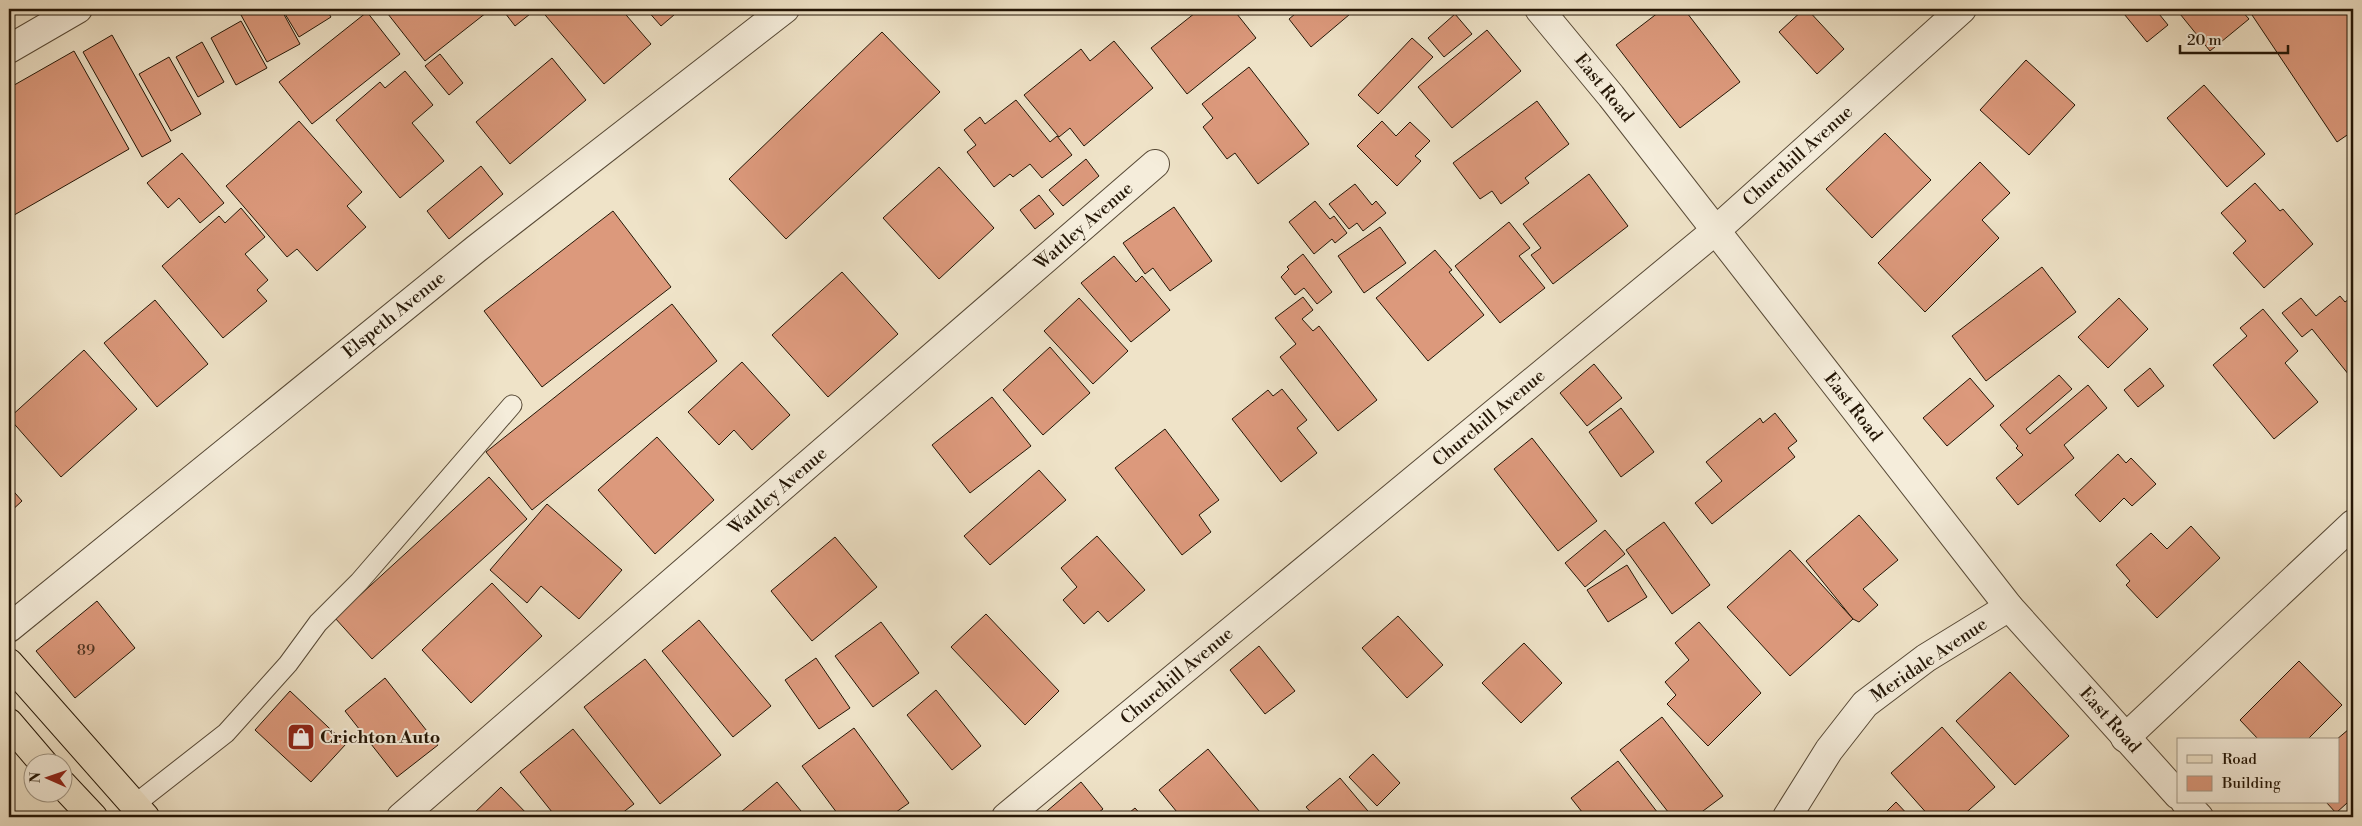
<svg xmlns="http://www.w3.org/2000/svg" width="2362" height="826" viewBox="0 0 2362 826" font-family="'Libre Bodoni',serif">
<style>
.building{fill:#dc997c;stroke:#241606}
.lines{fill:none;stroke-linecap:round;stroke-linejoin:round}
.lane-casing{stroke:#574936;stroke-width:21}
.street-casing{stroke:#574936;stroke-width:30}
.primary-casing{stroke:#241606;stroke-width:30}
.lane{stroke:#f5eddb;stroke-width:19}
.street{stroke:#f5eddb;stroke-width:28}
.primary{stroke:#efe3c8;stroke-width:28}
.labels{text-anchor:middle;dominant-baseline:central;stroke-width:4;stroke-linejoin:round;paint-order:stroke}
.number-label{font-size:15px;fill:#523724}
.street-label{font-size:18px;fill:#241606;stroke:#f5eddb}
.poi-label{font-size:18px;font-weight:bold;fill:#241606;stroke:#f5eddb;text-anchor:start}
</style>
<rect width="100%" height="100%" fill="#efe3c8"/>
<filter id="stains"><feTurbulence type="fractalNoise" baseFrequency=".004" numOctaves="4"/><feColorMatrix values="0 0 0 0 .2 0 0 0 0 .09 0 0 0 0 .02 0 0 0 .5 -.17"/></filter>
<radialGradient id="worn" r=".72"><stop offset=".6" stop-color="#630" stop-opacity="0"/><stop offset="1" stop-color="#630" stop-opacity=".3"/></radialGradient>
<g class="building">
<path d="M253 9H281L300 44 267 62 241 15Z"/>
<path d="M282 9H326L331 17 299 37Z"/>
<path d="M384 9H491L425 61Z"/>
<path d="M502 9H534L535 10 515 26Z"/>
<path d="M540 9H621L651 44 604 84Z"/>
<path d="M646 9H681L661 26Z"/>
<path d="M1200 9H1233L1256 38 1187 94 1151 48Z"/>
<path d="M1301 9H1356L1311 47 1289 19Z"/>
<path d="M1663 9H1684L1740 82 1680 128 1616 45Z"/>
<path d="M1804 9H1807L1844 49 1817 74 1779 32Z"/>
<path d="M2120 9H2155L2168 25 2147 42Z"/>
<path d="M2176 9H2240L2249 19 2210 51Z"/>
<path d="M2248 9H2353V131L2337 142Z"/>
<path d="M367 12 400 54 312 124 279 82Z"/>
<path d="M1455 14 1472 34 1444 57 1428 38Z"/>
<path d="M241 21 267 68 236 85 211 38Z"/>
<path d="M1487 30 1521 71 1452 128 1418 87Z"/>
<path d="M882 32 940 92 786 239 729 179Z"/>
<path d="M112 35 171 141 142 157 83 52Z"/>
<path d="M1412 38 1433 57 1378 114 1358 95Z"/>
<path d="M1114 41 1153 88 1084 146 1070 128 1059 137 1024 95 1081 49 1090 61Z"/>
<path d="M202 42 224 82 198 97 176 57Z"/>
<path d="M74 51 129 149 9 218V88Z"/>
<path d="M440 54 463 83 449 95 425 66Z"/>
<path d="M169 57 201 114 171 131 139 74Z"/>
<path d="M552 58 586 100 510 164 476 122Z"/>
<path d="M2026 60 2075 105 2029 155 1980 110Z"/>
<path d="M1249 67 1309 144 1258 184 1235 153 1227 159 1203 127 1213 118 1202 104Z"/>
<path d="M405 71 433 105 412 123 444 161 400 198 336 120 380 82 385 88Z"/>
<path d="M2204 85 2265 154 2227 187 2167 118Z"/>
<path d="M1016 100 1050 142 1057 136 1072 155 1042 178 1030 164 1013 177 1010 174 994 187 967 152 976 145 964 130 980 117 985 124Z"/>
<path d="M1537 101 1569 144 1525 178 1529 183 1501 204 1492 191 1480 199 1453 163Z"/>
<path d="M299 121 362 192 347 206 366 227 317 271 297 249 287 257 226 186Z"/>
<path d="M1382 121 1396 136 1410 122 1430 141 1415 156 1421 161 1397 186 1357 146Z"/>
<path d="M1885 133 1931 180 1872 238 1826 189Z"/>
<path d="M182 153 224 203 200 223 179 198 168 208 147 183Z"/>
<path d="M1086 159 1099 176 1063 206 1049 190Z"/>
<path d="M1980 162 2010 193 1982 220 1999 238 1925 312 1878 263Z"/>
<path d="M481 166 503 194 449 239 427 211Z"/>
<path d="M939 167 994 228 939 279 883 218Z"/>
<path d="M1589 174 1628 226 1553 284 1531 255 1541 248 1523 224Z"/>
<path d="M2255 183 2280 211 2283 209 2313 244 2264 288 2233 253 2246 241 2221 213Z"/>
<path d="M1355 184 1372 205 1376 201 1386 213 1363 231 1357 223 1349 229 1329 204Z"/>
<path d="M1039 195 1054 214 1035 229 1020 210Z"/>
<path d="M1315 201 1330 219 1334 216 1347 233 1335 243 1332 239 1314 254 1289 222Z"/>
<path d="M1174 207 1212 261 1170 291 1153 268 1145 274 1123 243Z"/>
<path d="M241 208 265 237 245 254 268 280 257 290 267 301 223 338 162 266 219 216 225 223Z"/>
<path d="M613 211 671 287 542 387 484 311Z"/>
<path d="M1509 222 1530 248 1519 256 1545 288 1500 323 1455 266Z"/>
<path d="M1380 227 1406 263 1364 293 1338 256Z"/>
<path d="M1435 250 1452 270 1449 272 1484 315 1428 361 1376 298Z"/>
<path d="M1303 254 1332 292 1317 304 1304 288 1295 295 1281 277 1289 269 1287 267Z"/>
<path d="M1114 256 1136 282 1142 276 1170 310 1131 342 1081 283Z"/>
<path d="M2042 267 2076 312 1986 381 1952 336Z"/>
<path d="M842 272 898 334 828 397 772 335Z"/>
<path d="M2340 296 2345 302 2353 296V380L2312 329 2302 337 2282 313 2301 298 2316 316Z"/>
<path d="M1303 297 1313 310 1302 319 1313 331 1319 326 1377 400 1338 431 1280 357 1296 344 1275 318Z"/>
<path d="M1079 298 1128 351 1093 384 1044 331Z"/>
<path d="M2119 298 2148 329 2108 368 2078 337Z"/>
<path d="M155 300 208 364 157 407 104 343Z"/>
<path d="M672 304 717 361 532 510 486 452Z"/>
<path d="M2263 309 2298 351 2285 363 2318 402 2274 439 2213 365 2247 336 2240 328Z"/>
<path d="M1050 347 1090 393 1043 435 1003 390Z"/>
<path d="M84 350 137 409 61 477 9 418Z"/>
<path d="M742 362 790 415 752 450 734 430 719 445 688 412Z"/>
<path d="M1594 364 1622 398 1587 426 1560 393Z"/>
<path d="M2150 368 2164 386 2138 407 2124 390Z"/>
<path d="M2059 375 2072 389 2026 429 2030 434 2088 385 2107 408 2064 445 2074 458 2018 505 1996 478 2023 455 2016 448 2018 446 2000 425Z"/>
<path d="M1970 378 1994 406 1947 446 1923 418Z"/>
<path d="M1282 389 1307 420 1297 428 1317 453 1281 482 1232 419 1268 390 1273 396Z"/>
<path d="M992 397 1031 446 970 493 932 445Z"/>
<path d="M1621 408 1654 452 1621 477 1589 432Z"/>
<path d="M1775 413 1797 441 1788 448 1795 457 1712 524 1695 503 1722 481 1706 462 1760 418 1763 423Z"/>
<path d="M1165 429 1219 500 1199 515 1211 532 1182 555 1115 468Z"/>
<path d="M657 437 714 500 655 554 598 490Z"/>
<path d="M1532 438 1597 521 1558 551 1494 469Z"/>
<path d="M2118 454 2126 463 2131 458 2156 484 2132 506 2124 498 2100 522 2075 495Z"/>
<path d="M1039 470 1066 500 990 565 964 536Z"/>
<path d="M489 477 527 519 372 659 335 618Z"/>
<path d="M9 486 22 501 9 513Z"/>
<path d="M547 504 622 570 579 619 541 586 527 603 490 570Z"/>
<path d="M1859 515 1898 560 1863 589 1878 605 1859 622 1853 619 1806 561Z"/>
<path d="M1664 522 1710 585 1672 614 1626 550Z"/>
<path d="M2191 526 2220 558 2157 618 2126 585 2130 581 2116 565 2151 533 2167 549Z"/>
<path d="M1605 530 1625 554 1585 587 1565 563Z"/>
<path d="M1097 536 1145 590 1108 622 1098 611 1084 624 1063 600 1077 587 1061 568Z"/>
<path d="M835 537 877 587 812 641 771 591Z"/>
<path d="M1790 550 1853 619 1790 676 1727 607Z"/>
<path d="M1627 565 1647 597 1608 622 1587 590Z"/>
<path d="M492 583 542 636 471 703 422 650Z"/>
<path d="M97 601 135 648 75 698 36 651Z"/>
<path d="M986 614 1059 691 1025 725 951 647Z"/>
<path d="M1398 616 1443 665 1407 698 1362 648Z"/>
<path d="M699 620 771 706 733 737 662 651Z"/>
<path d="M881 622 919 673 873 707 835 656Z"/>
<path d="M1699 622 1761 693 1708 746 1667 704 1676 695 1665 682 1689 660 1675 643Z"/>
<path d="M1524 643 1562 683 1521 723 1482 683Z"/>
<path d="M1259 646 1295 691 1265 714 1230 670Z"/>
<path d="M816 658 850 708 819 729 785 680Z"/>
<path d="M645 659 721 755 660 804 584 707Z"/>
<path d="M2299 661 2342 705 2307 740H2259L2240 720Z"/>
<path d="M2010 672 2069 736 2015 785 1956 721Z"/>
<path d="M385 678 438 745 397 777 345 711Z"/>
<path d="M936 690 981 746 952 770 907 715Z"/>
<path d="M290 691 346 744 311 782 255 730Z"/>
<path d="M1662 717 1723 796 1695 817H1672L1620 750Z"/>
<path d="M1942 727 1995 787 1961 817H1930L1891 773Z"/>
<path d="M854 728 909 803 889 817H840L802 766Z"/>
<path d="M573 729 634 804 617 817H556L520 772Z"/>
<path d="M2349 729 2353 734V811L2347 803 2336 813 2326 802H2338V740H2336Z"/>
<path d="M1208 749 1264 817H1181L1159 790Z"/>
<path d="M1373 754 1400 783 1377 806 1349 777Z"/>
<path d="M1618 761 1661 817H1586L1571 798Z"/>
<path d="M1340 778 1373 817H1315L1306 807Z"/>
<path d="M777 782 806 817H735Z"/>
<path d="M1081 782 1103 809 1093 817H1040Z"/>
<path d="M501 787 530 817H470Z"/>
<path d="M1896 802 1910 817H1881Z"/>
<path d="M1135 808 1143 817H1124Z"/>
</g>
<g class="lines">
<defs>
<path id="lane" d="M134 805 226 733 288 664 318 623 359 582 512 405"/>
<g id="street">
<path d="M1539 9 1611 96 2009 607 2178 795"/>
<path d="M9 49 78 9"/>
<path d="M9 628 476 249 785 9"/>
<path d="M2125 738 2353 524"/>
<path d="M2185 802 2199 817"/>
<path d="M401 817 1155 164"/>
<path d="M1006 817 1715 231 1962 9"/>
<path d="M1787 817 1829 750 1865 704 1926 658 2009 607"/>
</g>
<g id="primary">
<path d="M9 663 145 817"/>
<path d="M9 723 44 764"/>
<path d="M62 784 93 817"/>
</g>
</defs>
<use href="#lane" class="lane-casing"/>
<use href="#street" class="street-casing"/>
<use href="#primary" class="primary-casing"/>
<use href="#lane" class="lane"/>
<use href="#street" class="street"/>
<use href="#primary" class="primary"/>
</g>
<defs>
<symbol id="shop-square" viewBox="-11 -11 22 22"><rect x="-9" y="-9" width="18" height="18" rx="4" fill="#8f2418" stroke="#f5eddb"/><path d="M-5-2.5h2.3a2.7 3.5 0 0 1 5.4 0H5L5.5 6h-11ZM-1.5-2.5h3a1.5 2.3 0 0 0-3 0Z" fill="#fff"/></symbol>
</defs>
<g fill-rule="evenodd">
<use href="#shop-square" x="285" y="721" width="32" height="32"/>
</g>
<g class="labels">
<g class="number-label">
<text x="86" y="650">89</text>
</g>
<g class="street-label">
<text transform="translate(1604 88) rotate(51)">East Road</text>
<text transform="translate(1798 156) rotate(-42)">Churchill Avenue</text>
<text transform="translate(1084 226) rotate(-41)">Wattley Avenue</text>
<text transform="translate(394 315) rotate(-39)">Elspeth Avenue</text>
<text transform="translate(1853 407) rotate(52)">East Road</text>
<text transform="translate(1489 418) rotate(-40)">Churchill Avenue</text>
<text transform="translate(778 491) rotate(-41)">Wattley Avenue</text>
<text transform="translate(1929 660) rotate(-34)">Meridale Avenue</text>
<text transform="translate(1177 676) rotate(-40)">Churchill Avenue</text>
<text transform="translate(2110 720) rotate(48)">East Road</text>
</g>
<g class="poi-label">
<text x="320" y="737">Crichton Auto</text>
</g>
</g>
<rect width="2362" height="826" fill="none" stroke="#efe3c8" stroke-width="30"/>
<rect x="10" y="10" width="2342" height="806" fill="none" stroke="#241606" stroke-width="2.5"/>
<rect x="15" y="15" width="2332" height="796" fill="none" stroke="#241606"/>
<rect x="2177" y="738" width="162" height="65" fill="#f5eddb" stroke="#a19786"/>
<rect x="2187" y="755" width="25" height="8" fill="#efe3c8" stroke="#a19786"/>
<text x="2222" y="764" font-size="15" fill="#241606">Road</text>
<rect x="2187" y="776" width="25" height="15" fill="#dc997c" stroke="#a19786"/>
<text x="2222" y="788" font-size="15" fill="#241606">Building</text>
<g transform="translate(48 778) rotate(272)"><circle r="24" fill="#f5eddb" stroke="#a19786"/>
<path d="M0-4L9 19L0 12L-9 19Z" fill="#8f2418"/>
<text y="-8" font-size="14" font-weight="bold" text-anchor="middle" fill="#241606">N</text>
</g>
<path d="M2180 45v8h108v-8" fill="none" stroke="#241606" stroke-width="2.5"/>
<text x="2187" y="45" font-size="15" fill="#241606" stroke="#f5eddb" stroke-width="4" paint-order="stroke">20 m</text>
<rect width="100%" height="100%" filter="url(#stains)"/>
<rect width="100%" height="100%" fill="url(#worn)"/>
</svg>
